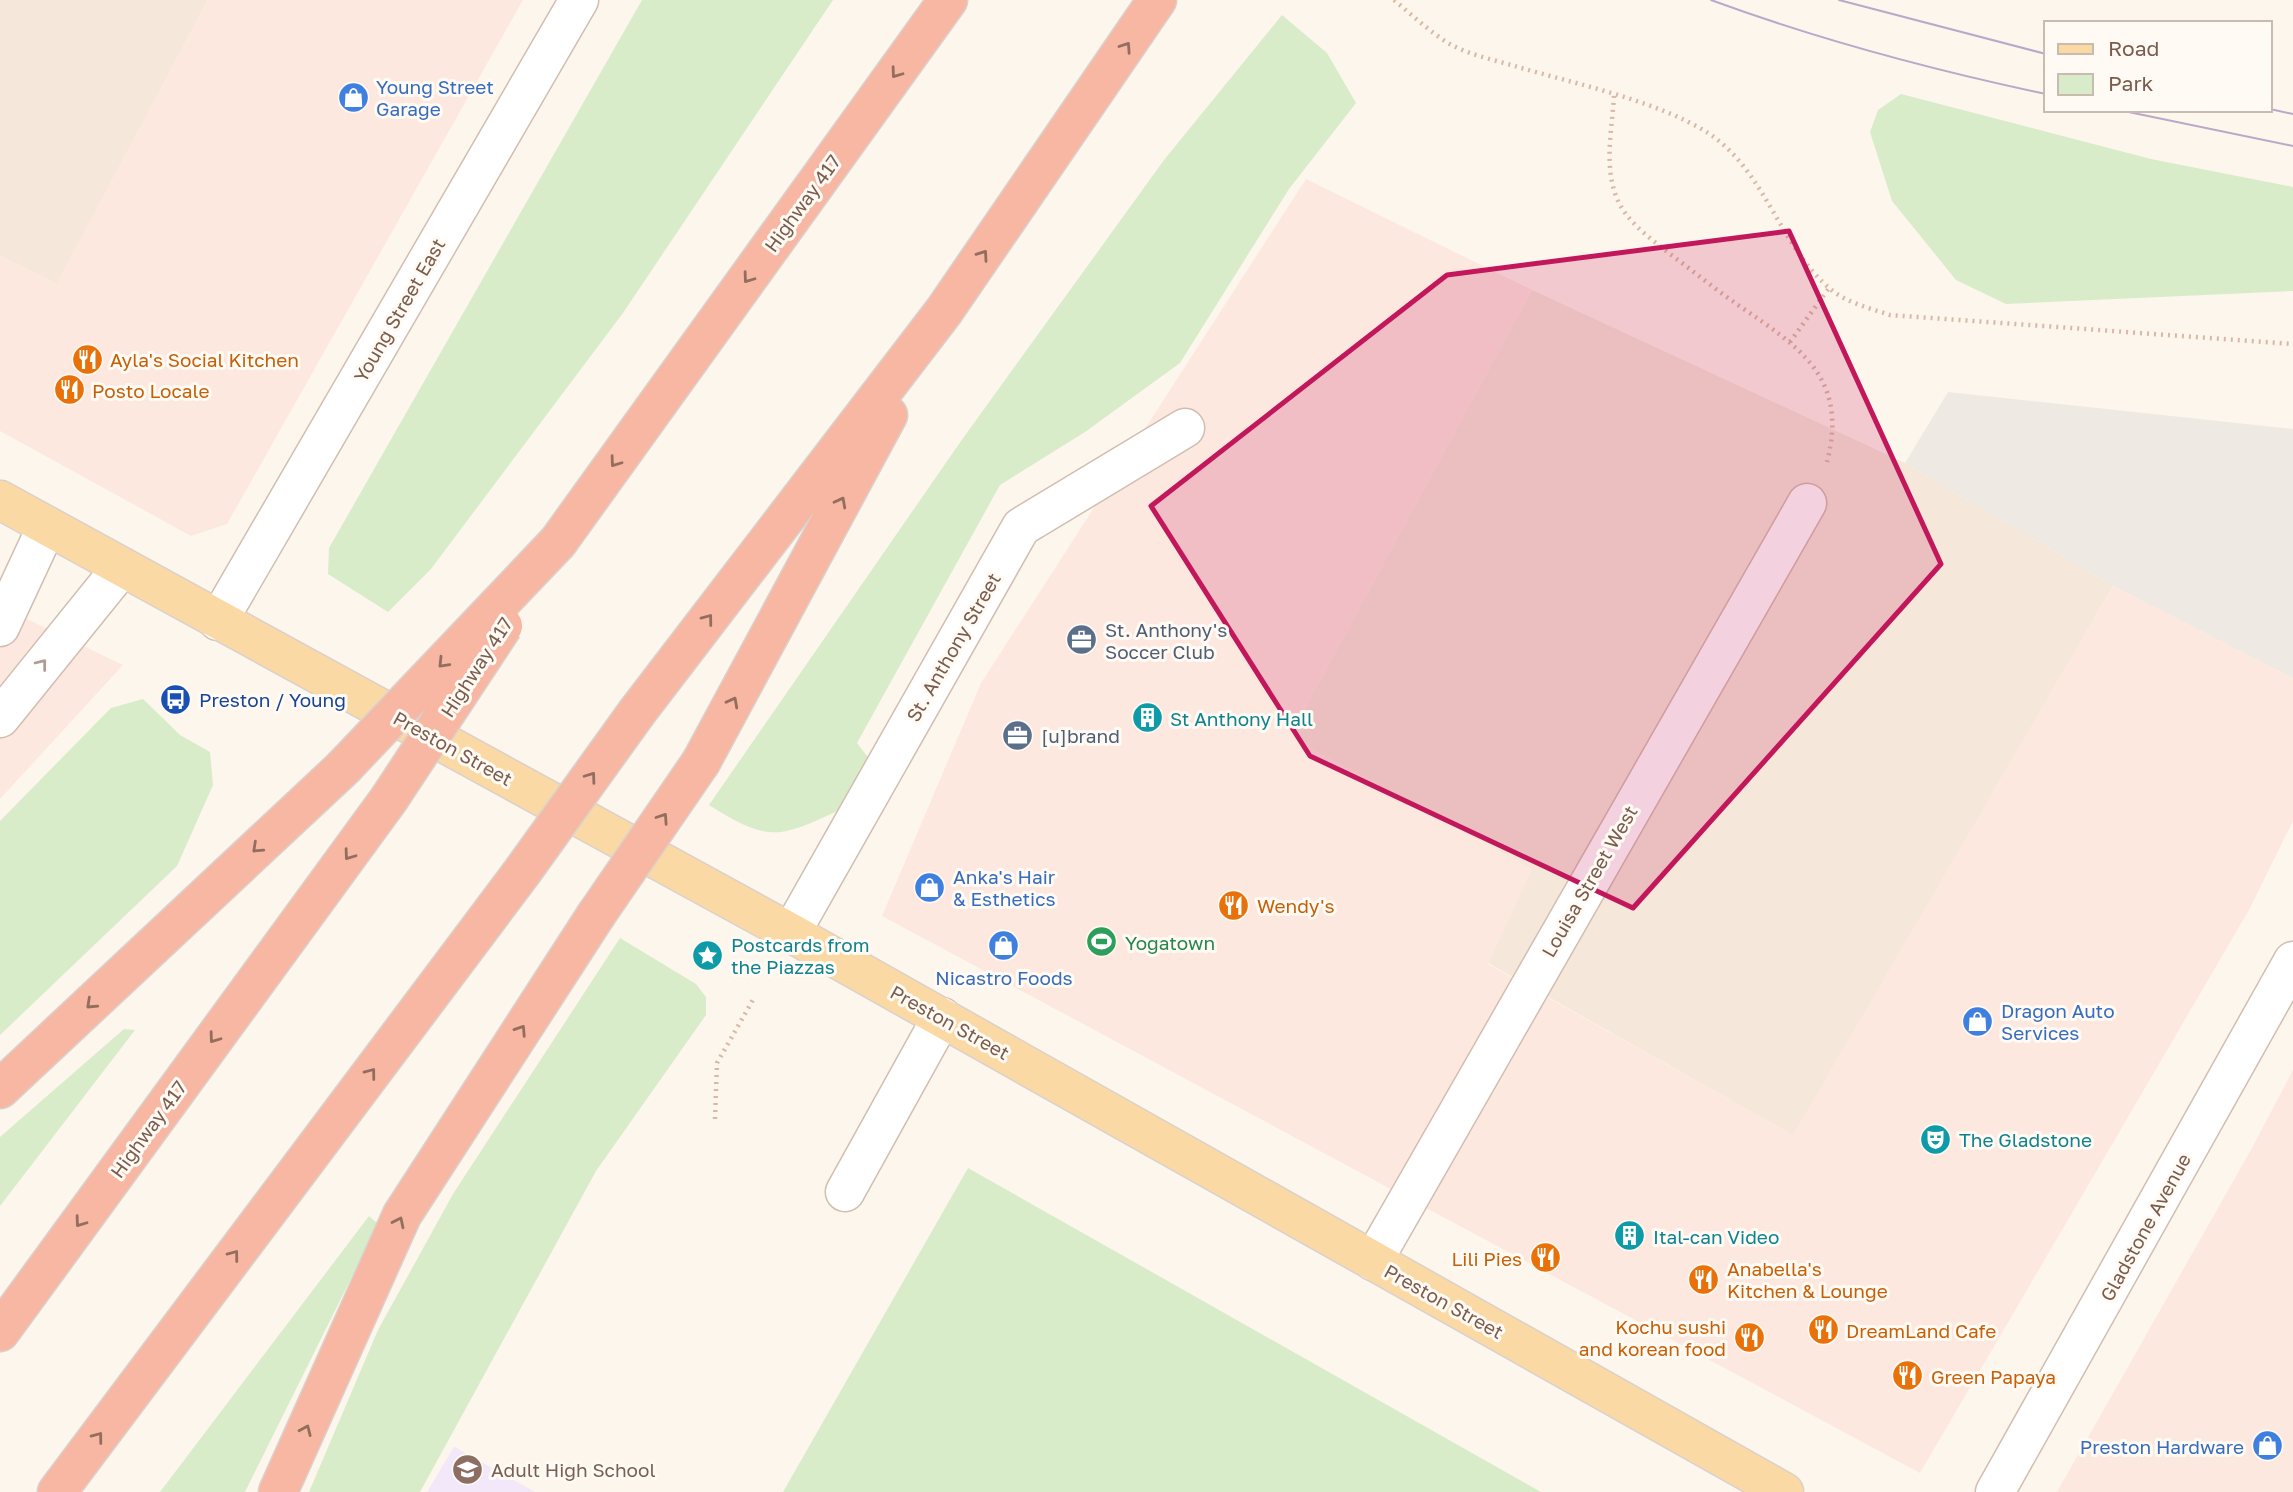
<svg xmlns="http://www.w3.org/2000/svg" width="2293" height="1492" viewBox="0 0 2293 1492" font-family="'Golos Text',sans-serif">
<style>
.residential{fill:#f5e8da}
.commercial{fill:#fde8e0}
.industrial{fill:#efe9e4}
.education{fill:#f3e8fa}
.green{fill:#d8ecc9}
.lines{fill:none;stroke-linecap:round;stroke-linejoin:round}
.minor-casing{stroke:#d1beb0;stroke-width:41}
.major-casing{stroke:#dad1cd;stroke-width:41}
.highway-casing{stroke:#dad1cd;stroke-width:41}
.path{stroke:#d9b8a5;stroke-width:4.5;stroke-dasharray:2 5;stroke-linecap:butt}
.minor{stroke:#fff;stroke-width:38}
.major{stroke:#fbd9a5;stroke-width:38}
.highway{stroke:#f7b7a3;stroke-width:38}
.tram{stroke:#b9a8c9;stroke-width:2}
.highway-bridge-casing{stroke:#dad1cd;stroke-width:41;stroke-linecap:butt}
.highway-bridge{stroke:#f7b7a3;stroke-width:38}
.oneway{stroke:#936e5e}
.oneway2{stroke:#af9d94}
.marked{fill:#c2185b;fill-opacity:0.2;stroke:#c2185b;stroke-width:5;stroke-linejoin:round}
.labels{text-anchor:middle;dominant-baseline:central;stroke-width:6;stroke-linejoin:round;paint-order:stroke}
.shop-label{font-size:19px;fill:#366cbe;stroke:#fffaf3;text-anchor:start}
.street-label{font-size:19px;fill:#7a5c4d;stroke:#fffaf3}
.food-label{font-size:19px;fill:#c56008;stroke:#fffaf3;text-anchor:start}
.service-label{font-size:19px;fill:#4e5e75;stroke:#fffaf3;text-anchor:start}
.transit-label{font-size:19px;fill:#164399;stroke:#fffaf3;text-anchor:start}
.culture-label{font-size:19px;fill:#0d838f;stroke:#fffaf3;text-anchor:start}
.leisure-label{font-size:19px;fill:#27864d;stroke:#fffaf3;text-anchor:start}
.education-label{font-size:19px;fill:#785e54;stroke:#fffaf3;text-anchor:start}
</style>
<rect width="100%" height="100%" fill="#fdf6ec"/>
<g class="residential">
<path d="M0 0H208L57 284 0 256Z"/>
<path d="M1532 290 1905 463 2113 586 1794 1136 1488 963 1352 772 1290 736Z"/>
</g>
<g class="commercial">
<path d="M208 0H523L227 524 191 536 0 431V256L57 283Z"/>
<path d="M1306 179 1532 290 1290 736 1532 869 1488 964 1793 1135 2113 586 2293 678V821L2249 910 1920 1473 882 916 981 683Z"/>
<path d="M0 606 123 665 0 799Z"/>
<path d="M2293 1070V1492H2057L2252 1148Z"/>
</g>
<path class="industrial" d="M1948 392 2293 429V678L2113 586 1905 463Z"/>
<path class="education" d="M454 1447H455L535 1492H427Z"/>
<g class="green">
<path d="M642 0H833L623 313 431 569 388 612 328 574 329 548Z"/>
<path d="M1282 15 1327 53 1356 103 1289 189 1180 363 1085 432 1000 485 857 743 870 760 849 806C782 835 775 847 709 805L961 441 1164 160Z"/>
<path d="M1901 94 2151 159 2293 187V291L2006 304 1956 280 1892 201 1870 132 1878 110Z"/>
<path d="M143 699 180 735 210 752 213 785 177 866 0 1035V821L111 708Z"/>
<path d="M620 938 696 984 706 997V1015L596 1171 420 1492H309L378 1330 453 1194Z"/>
<path d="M124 1029 135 1030 0 1206V1137Z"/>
<path d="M968 1168 1541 1492H783Z"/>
<path d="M369 1216 378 1224 245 1492H160Z"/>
</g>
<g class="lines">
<defs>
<g id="minor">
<path d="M218 621 579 0"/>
<path d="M0 627 47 526"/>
<path d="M0 718 122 567"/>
<path d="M791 933 1021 527 1185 428"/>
<path d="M845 1192 942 1017"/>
<path d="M1373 1261 1807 503"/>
<path d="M1995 1492 2293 961"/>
</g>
<path id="major" d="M0 500 791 933 1784 1492"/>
<g id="highway">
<path d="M558 542 948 0"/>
<path d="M637 712 944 311 1157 0"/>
<path d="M701 762 888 415"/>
<path d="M0 1089 343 768"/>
<path d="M0 1332 389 799"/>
<path d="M57 1492 522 872"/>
<path d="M278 1492 402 1215 596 915"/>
</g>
</defs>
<use href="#minor" class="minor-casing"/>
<use href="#major" class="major-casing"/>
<use href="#highway" class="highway-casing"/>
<g class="path">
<path d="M1394 0C1412 15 1429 31 1448 43 1469 55 1495 60 1518 67 1576 84 1658 101 1708 133 1764 169 1779 244 1828 287 1844 302 1869 308 1890 315L2293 344"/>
<path d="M1614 96C1612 129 1604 164 1616 196 1625 221 1650 238 1670 254 1693 271 1715 289 1738 305 1799 347 1849 377 1827 462"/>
<path d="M1790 342 1829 288"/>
<path d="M715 1119 717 1063 754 998"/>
</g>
<use href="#minor" class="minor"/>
<use href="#major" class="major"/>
<use href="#highway" class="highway"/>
<g class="tram">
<path d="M1711 0C1820 40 1933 70 2046 94"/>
<path d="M1839 0 2046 54"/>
<path d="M2270 109 2293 114"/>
<path d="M2119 110 2293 146"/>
</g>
<defs>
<g id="highway-bridge">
<path d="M343 768 558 542"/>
<path d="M389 799 503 626"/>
<path d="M522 872 637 712"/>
<path d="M596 915 701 762"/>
</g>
</defs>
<use href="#highway-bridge" class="highway-bridge-casing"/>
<use href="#highway-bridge" class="highway-bridge"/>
</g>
<defs><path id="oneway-chevron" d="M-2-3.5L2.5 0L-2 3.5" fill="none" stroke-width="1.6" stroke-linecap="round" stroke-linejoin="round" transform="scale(1.75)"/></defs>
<g class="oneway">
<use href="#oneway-chevron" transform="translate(1126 47) rotate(-56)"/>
<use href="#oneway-chevron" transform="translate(896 73) rotate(126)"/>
<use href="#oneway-chevron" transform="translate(983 255) rotate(-55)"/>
<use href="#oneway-chevron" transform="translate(748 278) rotate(126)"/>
<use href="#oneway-chevron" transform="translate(615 462) rotate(126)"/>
<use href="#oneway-chevron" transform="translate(841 502) rotate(-62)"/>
<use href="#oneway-chevron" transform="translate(708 619) rotate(-53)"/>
<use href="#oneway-chevron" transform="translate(443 663) rotate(134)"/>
<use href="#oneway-chevron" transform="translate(733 702) rotate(-62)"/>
<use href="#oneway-chevron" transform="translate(591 777) rotate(-54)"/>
<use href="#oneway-chevron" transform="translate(663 818) rotate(-56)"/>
<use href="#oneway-chevron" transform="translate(257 848) rotate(137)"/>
<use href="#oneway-chevron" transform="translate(349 855) rotate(126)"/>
<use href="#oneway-chevron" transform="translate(91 1004) rotate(137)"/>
<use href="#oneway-chevron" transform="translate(521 1030) rotate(-57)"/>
<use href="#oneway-chevron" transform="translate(214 1038) rotate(126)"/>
<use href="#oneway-chevron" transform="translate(371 1073) rotate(-53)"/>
<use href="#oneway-chevron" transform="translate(80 1222) rotate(126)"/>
<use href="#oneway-chevron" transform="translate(399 1222) rotate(-64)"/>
<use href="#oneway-chevron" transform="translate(234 1255) rotate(-53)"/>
<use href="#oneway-chevron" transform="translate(306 1430) rotate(-66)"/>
<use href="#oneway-chevron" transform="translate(98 1437) rotate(-53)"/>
</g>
<use class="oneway2" href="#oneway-chevron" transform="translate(42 664) rotate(-52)"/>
<path class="marked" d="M1789 231 1941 564 1633 908 1310 756 1151 506 1447 275Z"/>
<defs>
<symbol id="shop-disc" viewBox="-11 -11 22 22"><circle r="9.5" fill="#3f7fe0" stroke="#fffaf3"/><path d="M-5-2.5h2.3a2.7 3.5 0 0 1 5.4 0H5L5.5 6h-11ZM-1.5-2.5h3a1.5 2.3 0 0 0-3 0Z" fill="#fff"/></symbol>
<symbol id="restaurant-disc" viewBox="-11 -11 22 22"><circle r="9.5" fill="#e8710a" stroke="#fffaf3"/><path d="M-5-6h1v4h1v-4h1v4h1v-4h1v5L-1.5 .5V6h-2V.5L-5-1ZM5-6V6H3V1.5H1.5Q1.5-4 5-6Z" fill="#fff"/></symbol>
<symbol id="office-disc" viewBox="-11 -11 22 22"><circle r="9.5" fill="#5c6f8a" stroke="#fffaf3"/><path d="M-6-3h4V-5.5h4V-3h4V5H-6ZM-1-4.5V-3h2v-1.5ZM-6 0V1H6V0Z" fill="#fff"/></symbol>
<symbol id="bus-disc" viewBox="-11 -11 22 22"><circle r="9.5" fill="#1a4fb4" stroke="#fffaf3"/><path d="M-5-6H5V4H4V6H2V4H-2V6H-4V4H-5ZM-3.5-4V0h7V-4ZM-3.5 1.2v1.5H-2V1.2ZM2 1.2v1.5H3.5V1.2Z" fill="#fff"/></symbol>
<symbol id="building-disc" viewBox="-11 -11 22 22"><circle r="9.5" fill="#0f9aa8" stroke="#fffaf3"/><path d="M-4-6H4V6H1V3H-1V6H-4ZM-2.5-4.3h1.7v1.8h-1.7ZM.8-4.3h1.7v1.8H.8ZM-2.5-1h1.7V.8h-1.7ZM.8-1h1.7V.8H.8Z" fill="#fff"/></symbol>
<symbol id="stadium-disc" viewBox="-11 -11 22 22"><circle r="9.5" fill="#2e9e5b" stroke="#fffaf3"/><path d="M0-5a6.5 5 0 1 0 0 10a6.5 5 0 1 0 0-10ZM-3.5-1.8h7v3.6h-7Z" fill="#fff"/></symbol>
<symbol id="sight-disc" viewBox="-11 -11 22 22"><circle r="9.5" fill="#0f9aa8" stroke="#fffaf3"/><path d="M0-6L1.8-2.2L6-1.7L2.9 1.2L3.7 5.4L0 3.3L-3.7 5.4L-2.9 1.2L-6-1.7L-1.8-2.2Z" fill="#fff"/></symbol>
<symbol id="theatre-disc" viewBox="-11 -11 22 22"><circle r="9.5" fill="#0f9aa8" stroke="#fffaf3"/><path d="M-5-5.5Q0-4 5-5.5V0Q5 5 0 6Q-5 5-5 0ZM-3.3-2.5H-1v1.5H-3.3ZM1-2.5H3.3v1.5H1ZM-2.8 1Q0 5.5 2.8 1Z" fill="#fff"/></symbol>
<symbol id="school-disc" viewBox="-11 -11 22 22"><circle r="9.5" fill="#8d6e63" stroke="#fffaf3"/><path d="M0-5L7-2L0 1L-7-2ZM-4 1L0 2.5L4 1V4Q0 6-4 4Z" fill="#fff"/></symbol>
</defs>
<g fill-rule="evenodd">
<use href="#shop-disc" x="336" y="80" width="35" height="35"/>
<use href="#restaurant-disc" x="70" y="342" width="35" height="35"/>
<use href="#restaurant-disc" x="52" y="372" width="35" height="35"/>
<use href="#office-disc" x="1064" y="622" width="35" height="35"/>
<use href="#bus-disc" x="158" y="682" width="35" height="35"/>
<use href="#building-disc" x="1130" y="700" width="35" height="35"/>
<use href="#office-disc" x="1000" y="718" width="35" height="35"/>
<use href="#shop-disc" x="912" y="870" width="35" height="35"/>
<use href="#restaurant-disc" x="1216" y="888" width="35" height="35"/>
<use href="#stadium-disc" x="1084" y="924" width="35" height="35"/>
<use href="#shop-disc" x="986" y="928" width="35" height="35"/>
<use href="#sight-disc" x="690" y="938" width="35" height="35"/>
<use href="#shop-disc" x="1960" y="1004" width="35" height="35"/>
<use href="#theatre-disc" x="1918" y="1122" width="35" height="35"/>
<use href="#building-disc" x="1612" y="1218" width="35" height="35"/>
<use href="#restaurant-disc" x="1528" y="1240" width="35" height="35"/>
<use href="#restaurant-disc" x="1686" y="1262" width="35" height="35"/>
<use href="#restaurant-disc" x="1806" y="1312" width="35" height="35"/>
<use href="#restaurant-disc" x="1732" y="1320" width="35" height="35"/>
<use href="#restaurant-disc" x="1890" y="1358" width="35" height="35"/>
<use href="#shop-disc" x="2250" y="1428" width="35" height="35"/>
<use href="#school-disc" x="450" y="1452" width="35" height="35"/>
</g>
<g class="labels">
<g class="shop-label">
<text x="376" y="86">Young Street<tspan x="376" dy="22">Garage</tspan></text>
<text x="953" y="876">Anka's Hair<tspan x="953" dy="22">&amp; Esthetics</tspan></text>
<text x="1004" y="977" text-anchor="middle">Nicastro Foods</text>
<text x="2001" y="1010">Dragon Auto<tspan x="2001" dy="22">Services</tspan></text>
<text x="2244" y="1446" text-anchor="end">Preston Hardware</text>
</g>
<g class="street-label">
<text transform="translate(802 203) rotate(-54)">Highway 417</text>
<text transform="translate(399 310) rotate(-60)">Young Street East</text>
<text transform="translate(953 647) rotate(-60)">St. Anthony Street</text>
<text transform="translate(476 667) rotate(-57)">Highway 417</text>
<text transform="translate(453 748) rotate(29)">Preston Street</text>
<text transform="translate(1589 881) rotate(-60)">Louisa Street West</text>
<text transform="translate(950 1022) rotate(29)">Preston Street</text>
<text transform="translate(148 1129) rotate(-54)">Highway 417</text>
<text transform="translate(2145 1227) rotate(-61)">Gladstone Avenue</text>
<text transform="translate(1444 1301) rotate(29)">Preston Street</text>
</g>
<g class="food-label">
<text x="110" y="359">Ayla's Social Kitchen</text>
<text x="92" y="390">Posto Locale</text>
<text x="1257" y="905">Wendy's</text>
<text x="1522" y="1258" text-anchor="end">Lili Pies</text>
<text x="1727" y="1268">Anabella's<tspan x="1727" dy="22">Kitchen &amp; Lounge</tspan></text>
<text x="1726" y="1326" text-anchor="end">Kochu sushi<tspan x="1726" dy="22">and korean food</tspan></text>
<text x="1846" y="1330">DreamLand Cafe</text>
<text x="1931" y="1376">Green Papaya</text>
</g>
<g class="service-label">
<text x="1105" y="629">St. Anthony's<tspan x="1105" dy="22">Soccer Club</tspan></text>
<text x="1041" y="735">[u]brand</text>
</g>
<g class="transit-label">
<text x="199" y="699">Preston / Young</text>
</g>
<g class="culture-label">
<text x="1170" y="718">St Anthony Hall</text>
<text x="731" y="944">Postcards from<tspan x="731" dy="22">the Piazzas</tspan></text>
<text x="1959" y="1139">The Gladstone</text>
<text x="1653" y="1236">Ital-can Video</text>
</g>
<g class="leisure-label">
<text x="1125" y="942">Yogatown</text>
</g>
<g class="education-label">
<text x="491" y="1469">Adult High School</text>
</g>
</g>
<rect x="2044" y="21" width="228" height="91" fill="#fffaf3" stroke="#cabbb1" stroke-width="2"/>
<rect x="2058" y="44" width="35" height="10" fill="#fbd9a5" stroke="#cabbb1" stroke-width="2"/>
<text x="2108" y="56" font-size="21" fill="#7a5c4d">Road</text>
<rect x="2058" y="74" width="35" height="21" fill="#d8ecc9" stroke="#cabbb1" stroke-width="2"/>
<text x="2108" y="91" font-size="21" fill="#7a5c4d">Park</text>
</svg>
